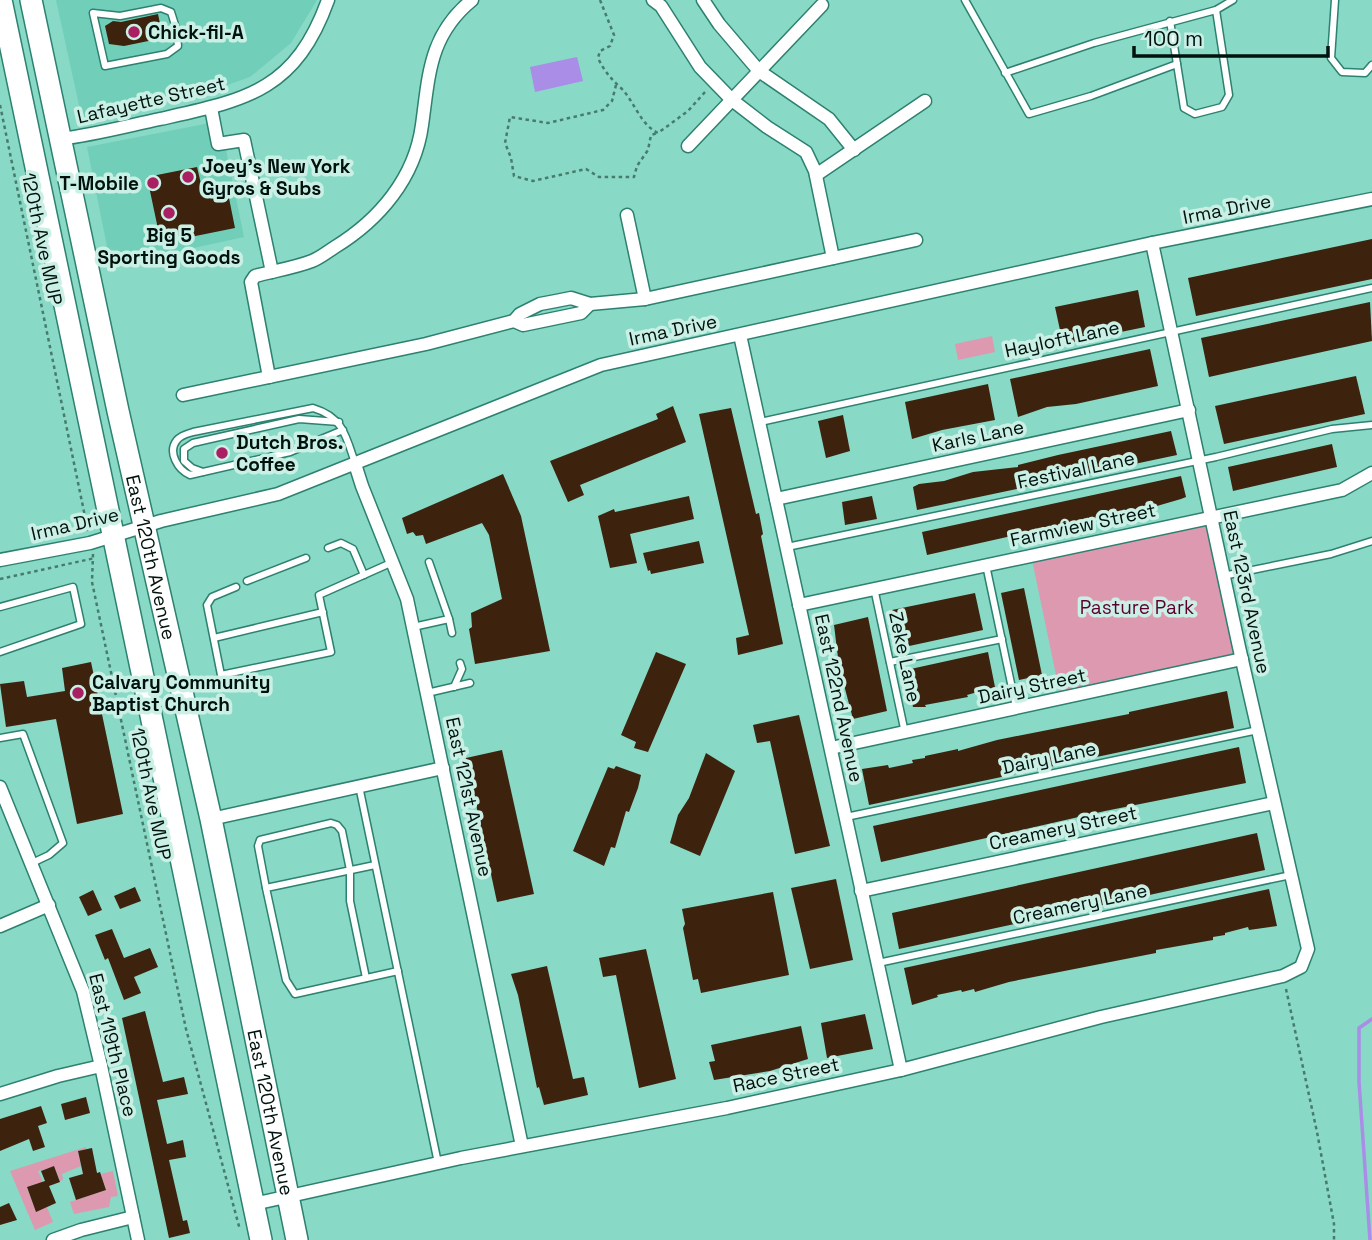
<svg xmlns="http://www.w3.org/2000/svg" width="1372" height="1240" viewBox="0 0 1372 1240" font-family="'Space Grotesk',sans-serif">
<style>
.built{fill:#71ceb9}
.green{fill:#dd99b0}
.water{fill:#a98de7}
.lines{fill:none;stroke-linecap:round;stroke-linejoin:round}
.stream{stroke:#a98de7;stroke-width:3.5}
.building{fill:#3d230e}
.service-casing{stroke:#2d8170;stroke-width:9}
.minor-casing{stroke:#2d8170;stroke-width:15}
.primary-casing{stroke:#2d8170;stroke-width:24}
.path{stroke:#487b6e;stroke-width:2.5;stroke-dasharray:3.5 3.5;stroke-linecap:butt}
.service{stroke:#fff;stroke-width:6}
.minor{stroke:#fff;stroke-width:12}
.primary{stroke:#fff;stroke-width:21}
.poi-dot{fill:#a91f62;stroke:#caf0e6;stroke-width:2.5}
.labels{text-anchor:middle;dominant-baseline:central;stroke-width:7;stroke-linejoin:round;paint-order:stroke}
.poi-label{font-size:19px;font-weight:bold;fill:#00120d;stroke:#caf0e6;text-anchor:start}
.street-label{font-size:19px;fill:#00120d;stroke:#caf0e6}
.park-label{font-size:19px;fill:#5c0030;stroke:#caf0e6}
</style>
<rect width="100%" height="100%" fill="#88d9c5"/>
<g class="built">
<path d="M56 0H317L291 43 250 77 210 91 82 119Z"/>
<path d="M220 121 244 237 111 266 87 147Z"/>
</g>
<g class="green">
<path d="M992 336 995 352 958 360 955 344Z"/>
<path d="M1211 517 1242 659 1061 699 1031 555Z"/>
<path d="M86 1147V1149L78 1151 81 1166 62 1174 63 1180 60 1181 54 1167 38 1171 43 1182 39 1186 38 1183 27 1188 36 1211 47 1207 53 1222 35 1230 10 1171Z"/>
<path d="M113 1171 118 1196 111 1197 109 1207 74 1214 70 1202 106 1190 101 1174Z"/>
</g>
<path class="water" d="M577 57 583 81 535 92 530 67Z"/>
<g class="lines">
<path class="stream" d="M1370 1240 1359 1082V1028L1372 1019"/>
</g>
<g class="building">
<path d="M158 14 163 38 124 46 109 44 105 26 113 21 121 22Z"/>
<path d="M197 167 202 188 226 183 235 228 161 243 147 177Z"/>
<path d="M1372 239V279L1196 316 1188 278Z"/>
<path d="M1138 290 1145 327 1063 344 1055 307Z"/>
<path d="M1370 302 1372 341 1209 377 1201 338Z"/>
<path d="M1150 349 1158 386 1076 404 1047 407 1018 417 1010 379Z"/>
<path d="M1356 376 1365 414 1224 444 1215 406Z"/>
<path d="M988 384 995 420 942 430 912 439 905 402Z"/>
<path d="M673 406 686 442 580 485 584 495 568 502 550 461 658 419 656 414Z"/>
<path d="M731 408 756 514 759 513 763 534 761 536 783 644 738 655 736 638 749 635 699 414Z"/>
<path d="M843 415 850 451 826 458 818 421Z"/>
<path d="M1171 431 1177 455 917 510 913 487 919 484 944 481 973 472 1018 467V465L1058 455Z"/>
<path d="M1332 444 1337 467 1233 491 1228 467Z"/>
<path d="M503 474 521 516 550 651 475 664 469 629 472 627 471 613 502 599 489 535 482 523 426 544 423 535 416 536 413 532 407 534 402 518Z"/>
<path d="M1181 476 1186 497 1181 499 1150 508 1082 520 927 555 922 532Z"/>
<path d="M689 496 694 519 630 534 637 563 610 568 598 516 614 509 615 512Z"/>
<path d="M872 496 877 519 845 525 842 502Z"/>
<path d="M699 541 704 563 651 574 650 570 648 571 643 553Z"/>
<path d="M1024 588 1042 675 1019 680 1001 593Z"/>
<path d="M975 593 983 630 900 648 892 610Z"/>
<path d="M868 617 887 711 853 719 839 666 834 625Z"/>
<path d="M656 652 686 664 648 752 634 748 636 742 621 735Z"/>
<path d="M988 652 995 687 967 695 968 697 925 705 926 707H913L906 670Z"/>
<path d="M91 662 123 814 77 824 56 719 6 727 0 684 24 681 27 697 65 691 62 668Z"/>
<path d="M1227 691 1234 728 869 805 862 769 888 765 889 768 913 763 912 760 925 758V756L958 749V751L997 740 1129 714V712Z"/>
<path d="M799 715 830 846 795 854 770 741 757 743 753 725Z"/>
<path d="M1239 747 1246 783 1105 811 881 862 873 826Z"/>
<path d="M502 750 534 894 497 902 466 758Z"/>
<path d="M706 753 735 771 700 856 670 843 678 815 689 798Z"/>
<path d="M616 766 641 775 638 788 629 812 626 811 615 848 611 847 604 866 573 851 608 767 614 769Z"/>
<path d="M1257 833 1265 870 899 949 892 913Z"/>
<path d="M836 879 853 960 810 969 791 888Z"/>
<path d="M135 887 141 901 120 909 114 896Z"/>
<path d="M1269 889 1277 926 1249 930 1248 927 1225 933V935L1213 937V940L1156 950V953L1009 982 975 992 974 989 962 992 961 990 937 995 938 997 912 1005 904 968Z"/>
<path d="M93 890 102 910 88 916 79 897Z"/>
<path d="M773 892 789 975 701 993 698 979 693 980 683 928 685 924 682 909Z"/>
<path d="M112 929 124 958 150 948 158 967 134 977 141 993 124 1000 108 958 105 960 95 935Z"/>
<path d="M646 949 676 1079 639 1088 616 975 603 977 599 958Z"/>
<path d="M547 966 573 1079 584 1077 588 1095 544 1105 539 1087 537 1088 518 995 511 974Z"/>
<path d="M145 1011 163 1082 184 1077 188 1094 157 1100 167 1144 183 1140 186 1157 169 1160 183 1221 187 1220 190 1233 169 1238 122 1018Z"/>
<path d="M865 1014 873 1049 827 1058 821 1023Z"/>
<path d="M801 1026 808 1059 770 1071 714 1080 709 1062 715 1061 711 1045Z"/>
<path d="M86 1097 90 1113 65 1120 61 1104Z"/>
<path d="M41 1106 47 1123 38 1126 45 1147 33 1151 29 1139 0 1151V1119Z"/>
<path d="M92 1148 97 1173 100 1172 106 1190 76 1200 69 1178 83 1174 78 1151Z"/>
<path d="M54 1166 60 1182 49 1186 56 1203 36 1212 27 1187 45 1181 41 1171Z"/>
<path d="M9 1203 17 1220 0 1225V1207Z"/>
</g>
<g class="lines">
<defs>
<g id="service">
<path d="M965 0 1029 114 1091 96 1177 64 1184 108 1195 114 1222 107 1229 95 1216 10 1094 43 1005 73"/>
<path d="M1335 0 1331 58 1342 72 1365 73 1372 65"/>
<path d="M161 8 171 12 176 28 178 46 167 54 105 66 93 13 120 16Z"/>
<path d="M1216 10 1233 0"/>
<path d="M1170 21 1177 64"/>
<path d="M760 422 1372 288"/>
<path d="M343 430 290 452 190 475C178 470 167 452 177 440 181 435 187 434 193 432L313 408C343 417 346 436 355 463"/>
<path d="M203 472 192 468 184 461V449L193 443 299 419 339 422"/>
<path d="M787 547 1216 457 1332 429 1372 425"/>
<path d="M328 548 341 543 353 549 364 575"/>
<path d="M429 562 449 619"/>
<path d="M986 565 1016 707"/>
<path d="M1223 576 1331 554 1372 541"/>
<path d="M247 581 306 558"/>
<path d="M236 587 212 597 207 605 221 675 331 652 319 595 393 562"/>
<path d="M874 588 905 733"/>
<path d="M0 607 73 587 81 624 0 652"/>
<path d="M413 627 449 619 452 633"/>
<path d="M214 638 323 612"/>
<path d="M890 662 1002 639"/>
<path d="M454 687 462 669 460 663"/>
<path d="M427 693 470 683"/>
<path d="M0 738 23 734 63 843 49 855 32 863"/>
<path d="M359 786 438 1163"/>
<path d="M846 817 1258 730"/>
<path d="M375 865 266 888 286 980 295 994 398 971"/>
<path d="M266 888 258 846 260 840 331 823 337 825 342 831 350 870V901L366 978"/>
<path d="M878 963 1291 875"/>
</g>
<g id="minor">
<path d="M653 0 661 6 700 67 732 100 767 127 806 152 815 171 833 258"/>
<path d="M703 0 719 24 759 71 829 119 854 150"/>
<path d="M211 108 218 144 244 140 272 272"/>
<path d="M60 139C93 135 127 126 160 119 245 100 295 92 328 0"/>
<path d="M688 146 822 5"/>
<path d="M816 175 925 101"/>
<path d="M627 215 645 299"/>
<path d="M514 321 520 314 540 304 556 301 571 298 590 304 645 299 916 240"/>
<path d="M740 335 901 1070"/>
<path d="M269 377 251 282 255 276C273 271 294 268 312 261 320 258 327 252 335 247 379 220 415 178 422 125 429 75 429 35 472 0"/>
<path d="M183 395 426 344 514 321 523 325 581 313 590 304"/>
<path d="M355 464 362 486 407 599 522 1146"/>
<path d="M776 499 1189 410"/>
<path d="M0 560 90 543 161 521 278 494 601 365 1152 243 1372 199"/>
<path d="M799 605 1342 490 1372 473"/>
<path d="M831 748 1242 659"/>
<path d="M0 787 83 991 101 1066 138 1240"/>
<path d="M211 819 443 768"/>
<path d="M861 891 1274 803"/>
<path d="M0 926 49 905"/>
<path d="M0 1094 58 1076 101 1066"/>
<path d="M254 1204 461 1158 727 1108 901 1070 1101 1017 1283 976 1301 967 1308 949 1239 647 1152 243"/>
<path d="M53 1240 81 1230 133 1217"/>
</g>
<g id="primary">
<path d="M1 0 261 1240"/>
<path id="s1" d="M31 0 118 411 211 819 297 1240"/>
</g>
</defs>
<use href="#service" class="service-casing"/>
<use href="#minor" class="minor-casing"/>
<use href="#primary" class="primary-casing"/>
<g class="path">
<path d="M600 0 614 35 610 46 600 51 598 58C604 71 612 80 622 89 635 103 640 124 658 133L688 111 705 92"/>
<path d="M616 85 612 101 603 110 548 123 510 117 505 143 511 158 514 176 533 181 586 169 599 177H634L637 166 648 150 651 135 658 133"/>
<path d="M0 105 88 531"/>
<path d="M93 554 92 582 186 1029 240 1230"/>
<path d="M0 579 95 558"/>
<path d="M1286 989 1317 1132 1334 1224V1240"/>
</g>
<use href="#service" class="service"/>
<use href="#minor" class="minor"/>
<use href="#primary" class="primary"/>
</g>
<g class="poi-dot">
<circle cx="134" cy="32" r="7"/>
<circle cx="188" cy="177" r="7"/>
<circle cx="153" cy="183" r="7"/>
<circle cx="169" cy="213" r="7"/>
<circle cx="222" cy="453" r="7"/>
<circle cx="78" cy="693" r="7"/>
</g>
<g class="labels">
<g class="poi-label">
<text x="148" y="32">Chick-fil-A</text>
<text x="202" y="166">Joey's New York<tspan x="202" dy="22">Gyros &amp; Subs</tspan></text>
<text x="139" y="183" text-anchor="end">T-Mobile</text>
<text x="169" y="235" text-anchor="middle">Big 5<tspan x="169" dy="22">Sporting Goods</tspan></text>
<text x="236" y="442">Dutch Bros.<tspan x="236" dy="22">Coffee</tspan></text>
<text x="92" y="682">Calvary Community<tspan x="92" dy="22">Baptist Church</tspan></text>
</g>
<g class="street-label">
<text transform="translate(151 100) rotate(-13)">Lafayette Street</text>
<text transform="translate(1227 209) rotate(-11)">Irma Drive</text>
<text transform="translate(42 239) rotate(78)">120th Ave MUP</text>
<text transform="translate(673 330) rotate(-12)">Irma Drive</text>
<text transform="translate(1062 339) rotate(-12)">Hayloft Lane</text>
<text transform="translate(978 436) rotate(-12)">Karls Lane</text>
<text transform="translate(1076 470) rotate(-12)">Festival Lane</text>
<text transform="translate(75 524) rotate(-13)">Irma Drive</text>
<text transform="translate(1083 525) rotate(-12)">Farmview Street</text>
<text stroke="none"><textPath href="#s1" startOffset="570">East 120th Avenue</textPath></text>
<text transform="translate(1247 592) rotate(78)">East 123rd Avenue</text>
<text transform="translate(905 657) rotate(78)">Zeke Lane</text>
<text transform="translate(1032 686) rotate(-12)">Dairy Street</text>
<text transform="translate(839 698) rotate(78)">East 122nd Avenue</text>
<text transform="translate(1049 758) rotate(-12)">Dairy Lane</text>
<text transform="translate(151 794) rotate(78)">120th Ave MUP</text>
<text transform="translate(469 797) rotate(78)">East 121st Avenue</text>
<text transform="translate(1063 828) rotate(-12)">Creamery Street</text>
<text transform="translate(1080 904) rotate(-12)">Creamery Lane</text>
<text transform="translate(113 1045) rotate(76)">East 119th Place</text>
<text transform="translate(786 1075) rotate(-12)">Race Street</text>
<text stroke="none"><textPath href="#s1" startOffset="1138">East 120th Avenue</textPath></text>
</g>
<g class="park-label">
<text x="1137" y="607">Pasture Park</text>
</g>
</g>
<path d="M1134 46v10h194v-10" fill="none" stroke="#00120d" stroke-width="3.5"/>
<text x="1144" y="46" font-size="21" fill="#00120d" stroke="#caf0e6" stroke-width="5" paint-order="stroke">100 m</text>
</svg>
